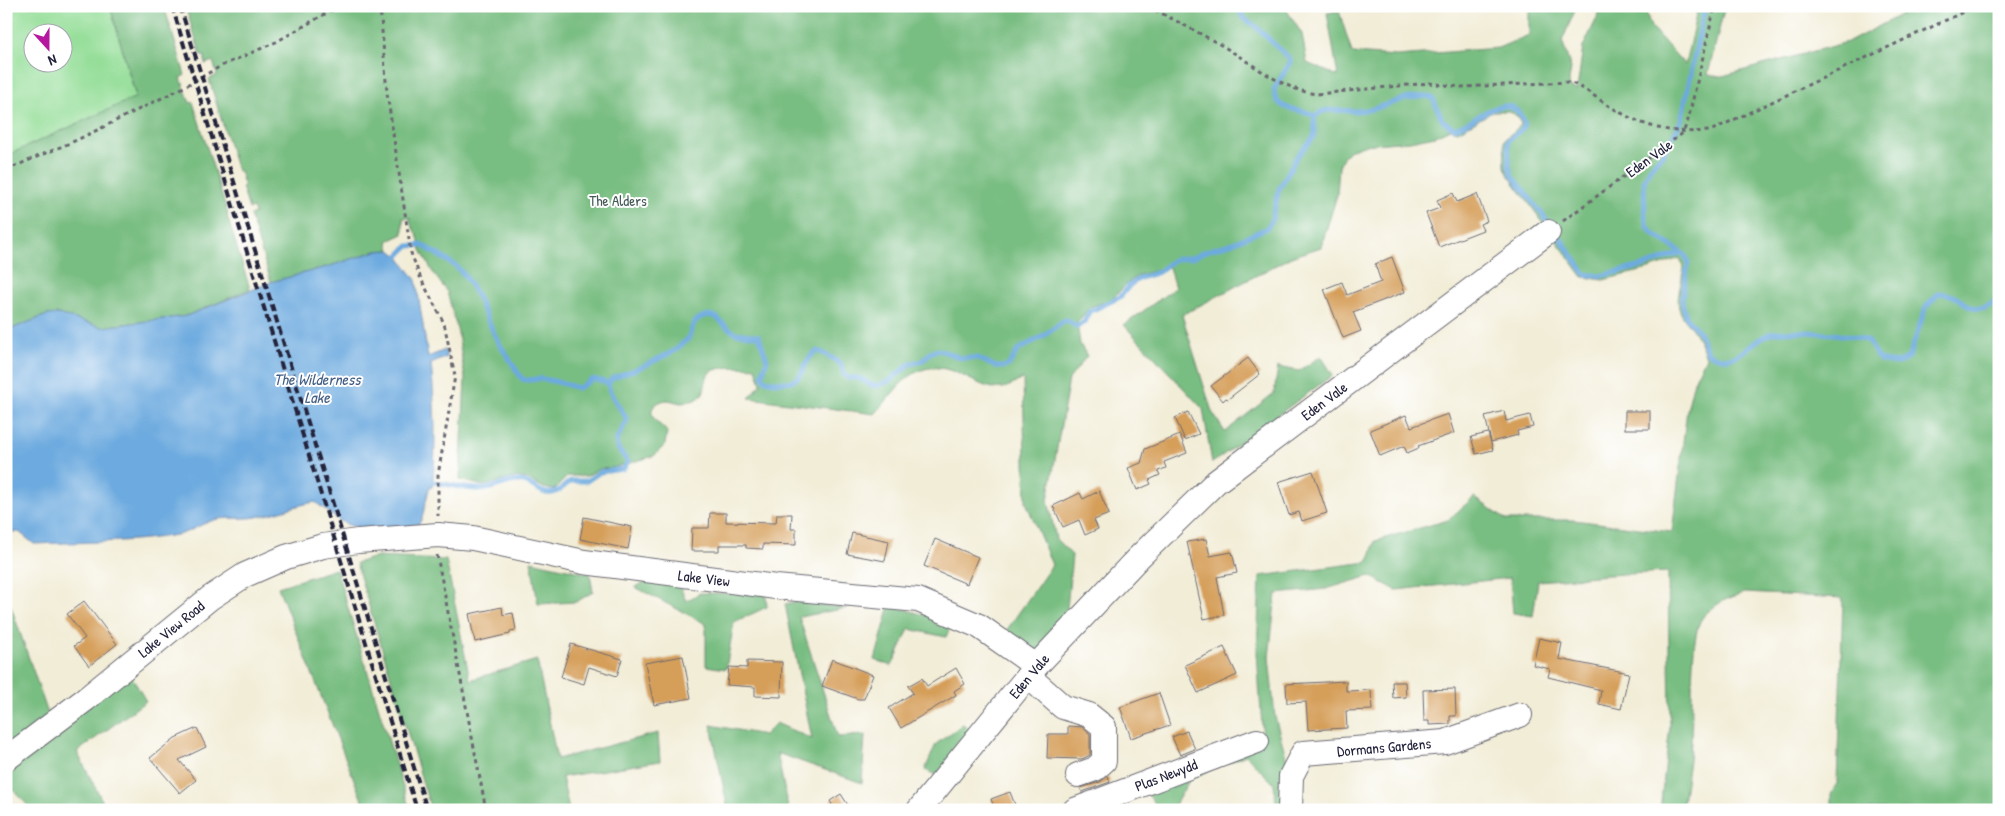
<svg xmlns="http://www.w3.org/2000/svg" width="2005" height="816" viewBox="0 0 2005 816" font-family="'Patrick Hand',sans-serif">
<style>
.green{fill:#95de99;stroke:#5c806a;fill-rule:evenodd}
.forest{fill:#78bd81;stroke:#4d705e}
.water{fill:#6daadf;stroke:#48668d}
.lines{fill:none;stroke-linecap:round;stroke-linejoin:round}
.stream{stroke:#6daadf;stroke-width:5}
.building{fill:#d59f5a}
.minor-casing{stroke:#6b6972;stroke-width:26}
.path{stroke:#6b6972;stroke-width:3;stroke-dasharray:4 4;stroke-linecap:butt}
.minor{stroke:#fff;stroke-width:24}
.rail{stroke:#22223b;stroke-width:4;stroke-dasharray:8 4;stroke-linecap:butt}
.labels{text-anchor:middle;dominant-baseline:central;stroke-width:4;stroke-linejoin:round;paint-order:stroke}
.street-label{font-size:15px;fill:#22223b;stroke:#fff}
.park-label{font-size:15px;fill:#445a57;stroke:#fff}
.water-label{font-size:16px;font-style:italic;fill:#445f85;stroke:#fff}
</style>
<rect width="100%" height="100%" fill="#fff"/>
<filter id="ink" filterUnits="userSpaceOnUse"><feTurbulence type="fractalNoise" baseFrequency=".02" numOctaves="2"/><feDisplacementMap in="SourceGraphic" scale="10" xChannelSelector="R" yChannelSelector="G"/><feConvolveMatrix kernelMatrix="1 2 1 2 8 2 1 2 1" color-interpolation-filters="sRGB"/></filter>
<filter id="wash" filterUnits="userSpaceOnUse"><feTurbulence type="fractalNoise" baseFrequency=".0096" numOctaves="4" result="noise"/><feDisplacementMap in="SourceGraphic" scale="20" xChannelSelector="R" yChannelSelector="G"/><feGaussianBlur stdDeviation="1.12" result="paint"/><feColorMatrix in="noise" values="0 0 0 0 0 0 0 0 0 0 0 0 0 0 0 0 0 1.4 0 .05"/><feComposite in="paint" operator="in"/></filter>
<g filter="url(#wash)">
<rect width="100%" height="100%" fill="#f2edd7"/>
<path class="green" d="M6 6H110L136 97 6 156ZM32 32H62V62H32Z"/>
<g class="forest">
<path d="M110 6H164L185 75 181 78 190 103 193 102 228 215 227 216 250 289 186 316 102 327 58 314 47 315 6 331V156L136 97Z"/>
<path d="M185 6H1284L1302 34 1307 63 1338 76 1327 13 1339 11 1352 53 1397 56 1498 48 1529 35V6H1577L1562 41 1571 69 1568 86 1577 90 1583 47 1597 18 1599 6H1644L1651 27 1685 65 1698 6H1725L1708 74 1719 77 1851 41 1917 6H1999V810H1831V794L1837 784 1843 598 1745 593C1728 597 1713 605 1702 618 1689 635 1693 716 1691 741 1689 764 1685 787 1682 810H1660L1670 726 1668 572 1607 575 1538 581 1533 616 1513 613 1510 578 1396 590 1370 576 1326 589 1276 594 1269 657 1275 717 1289 767 1286 810H1277L1274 784 1246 755 1190 779 1172 810H1159L1145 790 1263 742 1257 653 1260 576 1368 562 1375 541 1448 520 1474 497 1506 520H1573L1672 532 1687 410 1694 381 1706 357C1703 349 1700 342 1696 335 1691 326 1682 319 1679 308 1675 291 1688 273 1680 258L1649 269 1603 280 1583 277 1509 176 1505 167 1504 140 1521 125 1519 118 1510 111H1494L1458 131 1450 129 1435 136 1410 141 1363 145 1350 150 1343 157 1339 166 1337 195 1321 247 1291 257 1182 315 1212 412 1225 432 1274 393 1278 367 1299 371 1321 356 1333 375 1212 463 1203 409 1124 325 1175 288 1169 267 1139 275 1129 282 1111 300 1090 307 1077 323 1080 344 1087 356 1069 379 1048 500 1056 539 1072 555 1067 609 1036 658 1004 634 1052 565 1026 502 1023 378C1017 382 1010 387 1002 388 975 392 949 354 915 373 899 382 887 401 875 414L749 398 761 384 756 368C745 367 713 365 708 375 703 383 708 392 697 399 693 401 686 402 682 403 677 403 672 400 667 400 658 401 647 408 654 418 657 423 663 427 667 431L665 445 654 456 612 468 599 469 587 476H568L554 490 544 488 527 479 517 477 484 486 460 480 465 379 458 333 447 292 432 271 421 250 418 237 410 223V218H403V234L388 241 390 250 376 251 330 266 271 282 250 215 255 213 253 208 249 209 242 187 244 185 240 171H237L209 79 217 75 213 61 205 64V56H201Z"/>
<path d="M376 557 446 560 470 680 537 660 557 759 658 733 660 761 562 777 569 810H431L356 563Z"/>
<path d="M531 561 590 574 593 592 576 602 538 604Z"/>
<path d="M336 569 410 810H366L278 587Z"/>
<path d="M658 576 677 579 686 601 700 593 766 594 767 607 734 622 726 669 706 666V624L635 587Z"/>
<path d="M6 592 54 731 130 674 146 701 77 752 107 810H32L10 786 6 790Z"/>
<path d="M794 602 847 608 799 617 838 737 865 735 862 783 777 753 788 807 785 810H728L711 725 764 735 776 723 812 739 785 604Z"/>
<path d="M890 605 952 623 946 637 909 629 892 666 875 660Z"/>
<path d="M963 724 973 732 939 776 925 770 936 744Z"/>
</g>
<path class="water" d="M390 250 398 256 416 280 428 357 445 350 447 357 431 364C435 402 437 450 432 487L429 489 422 518 419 524C397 530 365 533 344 523 334 518 325 509 315 502 295 505 277 514 256 517 242 520 224 516 211 521 199 525 189 533 176 535 129 543 81 542 34 544L19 532H6V331L47 315 58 314 102 327 186 316 271 282 330 266 376 251Z"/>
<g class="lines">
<g class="stream">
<path d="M1237 6 1243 18 1254 25 1290 59V63L1274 89C1275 115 1301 106 1315 116"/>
<path d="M1705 6 1681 121 1663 154 1650 168 1644 182 1645 217 1647 225 1651 232 1685 255 1688 264 1682 298 1683 307 1687 318 1699 332 1708 353C1738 369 1745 344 1769 334 1782 329 1853 334 1865 340 1874 345 1874 355 1881 361L1898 363 1909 357 1926 307 1939 293C1964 292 1973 326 1999 297"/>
<path d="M1560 238 1585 274 1600 276 1647 265 1680 253"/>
<path d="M398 256 408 246 422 245 456 266 465 276 475 292 497 340 522 379C530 382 535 378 542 379 554 380 567 385 578 388 595 379 588 377 608 383"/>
<path d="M433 482C450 484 469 491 486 489 497 487 509 480 520 481 532 482 540 495 552 493 561 492 564 485 571 481H587L600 472 623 469 628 462 617 447 616 441 627 420C622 408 609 397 608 383L613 378 644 366 674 351 688 339 694 323 699 318 708 315 716 317 728 328 736 333 759 336 767 360 762 375 764 379C769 382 774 382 780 382 809 384 799 361 817 351 822 352 836 360 841 364L844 375 848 378H859L871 385 877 386 889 381 910 364 922 361 931 352 939 350 961 358H978L996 367H1003L1009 365 1018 350 1045 335 1063 321 1067 320 1077 327 1084 322 1089 312 1120 297 1130 285 1140 278 1159 272 1169 263 1177 259 1195 257 1203 252 1233 243 1267 228 1272 219 1279 189 1297 156 1314 137 1315 131 1314 120 1315 116 1321 112 1328 110 1356 111 1373 109 1404 99 1428 96 1433 99 1443 121 1454 128C1479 121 1511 84 1525 125 1521 133 1513 134 1508 141L1509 166 1512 175 1549 223"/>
</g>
</g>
<g id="blocks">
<g class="building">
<path d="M1453 193 1457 202 1477 194 1487 221 1480 224 1483 230 1439 247 1426 213 1440 208 1437 200Z"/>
<path d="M1392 257 1405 292 1353 312 1361 331 1343 338 1324 289 1342 282 1347 295 1381 282 1375 264Z"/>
<path d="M1248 358 1260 374 1228 399 1226 398 1223 401 1211 386Z"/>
<path d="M1504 411 1506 421 1530 415 1533 427 1517 431 1518 435 1491 442 1485 416Z"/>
<rect x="1625" y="411" width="25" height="18"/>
<path d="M1188 412 1199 434 1185 440 1175 418Z"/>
<path d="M1448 414 1454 433 1418 446 1419 448 1407 453 1404 446 1380 456 1370 430 1406 415 1411 427Z"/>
<path d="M1488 433 1493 450 1476 454 1471 437Z"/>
<path d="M1180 435 1187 453 1164 462 1166 468 1158 471 1160 475 1149 480 1151 484 1137 490 1128 468 1141 463 1145 449Z"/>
<path d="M1313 471 1327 513 1302 521 1299 512 1289 515 1278 482Z"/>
<path d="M1099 491 1109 514 1094 520 1098 529 1085 535 1079 520 1063 527 1053 506 1080 493 1083 499Z"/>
<path d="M710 513H726V522L776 523 777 514H792L791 529H796V545L763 544V549L746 548V545H719V551H691L692 528H709Z"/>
<path d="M584 517 632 527 628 549 580 539Z"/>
<path d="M852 533 889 541 885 561 847 554Z"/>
<path d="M935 539 978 557 967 584 924 566Z"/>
<path d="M1206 539 1210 556 1232 552 1237 573 1217 577 1224 615 1204 619 1187 542Z"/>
<path d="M84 601 117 644 89 666 74 646 85 638 67 614Z"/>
<path d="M502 607 503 615 513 613 516 630 510 631V634L475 642 469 614Z"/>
<path d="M1539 638 1562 643 1559 659 1629 673 1621 709 1599 704 1601 690 1548 677 1550 669 1533 665Z"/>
<path d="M571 644 622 659 617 676 589 667 584 684 561 677Z"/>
<path d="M1224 647 1237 675 1198 693 1185 665Z"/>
<path d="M683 656 691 698 654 705 645 663Z"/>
<path d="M832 659 873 675 864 699H858L822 686Z"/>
<path d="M747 661 782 662 781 697 755 696V687L727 685 729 667 747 668Z"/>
<path d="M956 668 965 684 954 691 956 695 901 728 889 708 913 693 908 686 922 678 927 686Z"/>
<path d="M1346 681V691L1371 690 1372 710 1346 711 1347 728 1308 730 1306 702 1287 703 1286 684Z"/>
<path d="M1392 682H1405L1406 697 1393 698Z"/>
<path d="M1455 689 1456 716H1450V724L1429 725V721H1424L1423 690Z"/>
<path d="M1159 693 1170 725 1131 738 1120 707Z"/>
<path d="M1068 726 1082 727 1090 734V755L1082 759 1047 758 1048 734H1068Z"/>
<path d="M197 728 206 747 179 760 196 780 180 793 150 758 175 738Z"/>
<path d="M1187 731 1195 749 1180 755 1172 737Z"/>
<path d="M1108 776 1110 782 1082 792 1080 788 1100 782Z"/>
<path d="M1010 792 1017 810H995L991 799Z"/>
<path d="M841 794 851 810H835L830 801Z"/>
</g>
</g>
</g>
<g filter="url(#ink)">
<use href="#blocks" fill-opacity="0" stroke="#6b6972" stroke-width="1"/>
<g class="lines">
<defs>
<g id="minor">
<path d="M1028 676 1063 707 1089 715 1104 727V761L1095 769 1078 775"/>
<path d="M6 759 86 699 210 598 245 575 286 557 323 546 358 541 438 535 473 538 584 562 776 587 918 600 979 626 1036 666"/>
<path d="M919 810 1036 666 1138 558 1216 482 1548 232"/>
<path d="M1075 810 1257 741"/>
<path d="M1290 810 1291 776 1303 753 1445 742 1520 715"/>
</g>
</defs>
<use href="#minor" class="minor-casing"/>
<g class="path">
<path d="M380 6 387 93 411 253 421 279 444 323 455 376 438 475V516"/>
<path d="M1148 6C1172 19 1196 31 1219 44 1250 61 1281 90 1317 94L1429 83 1461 87 1569 82C1583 87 1594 96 1606 104 1643 127 1666 134 1710 131L1976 6"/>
<path d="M6 170 77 140 182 88 221 66 276 42 339 6"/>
<path d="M1563 221 1683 133 1688 120 1715 6"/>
<path d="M437 555 486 810"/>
</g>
<use href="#minor" class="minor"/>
<g class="rail">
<path d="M172 6 417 810"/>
<path d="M180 6 427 810"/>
</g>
</g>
</g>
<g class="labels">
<g class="street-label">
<text transform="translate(1649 158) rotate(-36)">Eden Vale</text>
<text transform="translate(1324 401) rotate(-37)">Eden Vale</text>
<text transform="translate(704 578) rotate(7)">Lake View</text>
<text transform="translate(171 629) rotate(-39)">Lake View Road</text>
<text transform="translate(1029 676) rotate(-50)">Eden Vale</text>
<text transform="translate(1384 747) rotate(-5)">Dormans Gardens</text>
<text transform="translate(1166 775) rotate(-21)">Plas Newydd</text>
</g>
<g class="park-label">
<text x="618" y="200">The Alders</text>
</g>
<g class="water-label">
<text x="317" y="379">The Wilderness<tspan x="317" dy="18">Lake</tspan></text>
</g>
</g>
<rect width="2005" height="816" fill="none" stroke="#fff" stroke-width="25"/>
<g transform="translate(48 48) rotate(159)"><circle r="24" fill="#ffffff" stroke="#a7a7b1"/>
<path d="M0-4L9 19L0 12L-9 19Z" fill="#b5179e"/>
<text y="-8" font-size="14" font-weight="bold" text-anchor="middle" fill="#22223b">N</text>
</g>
</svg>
